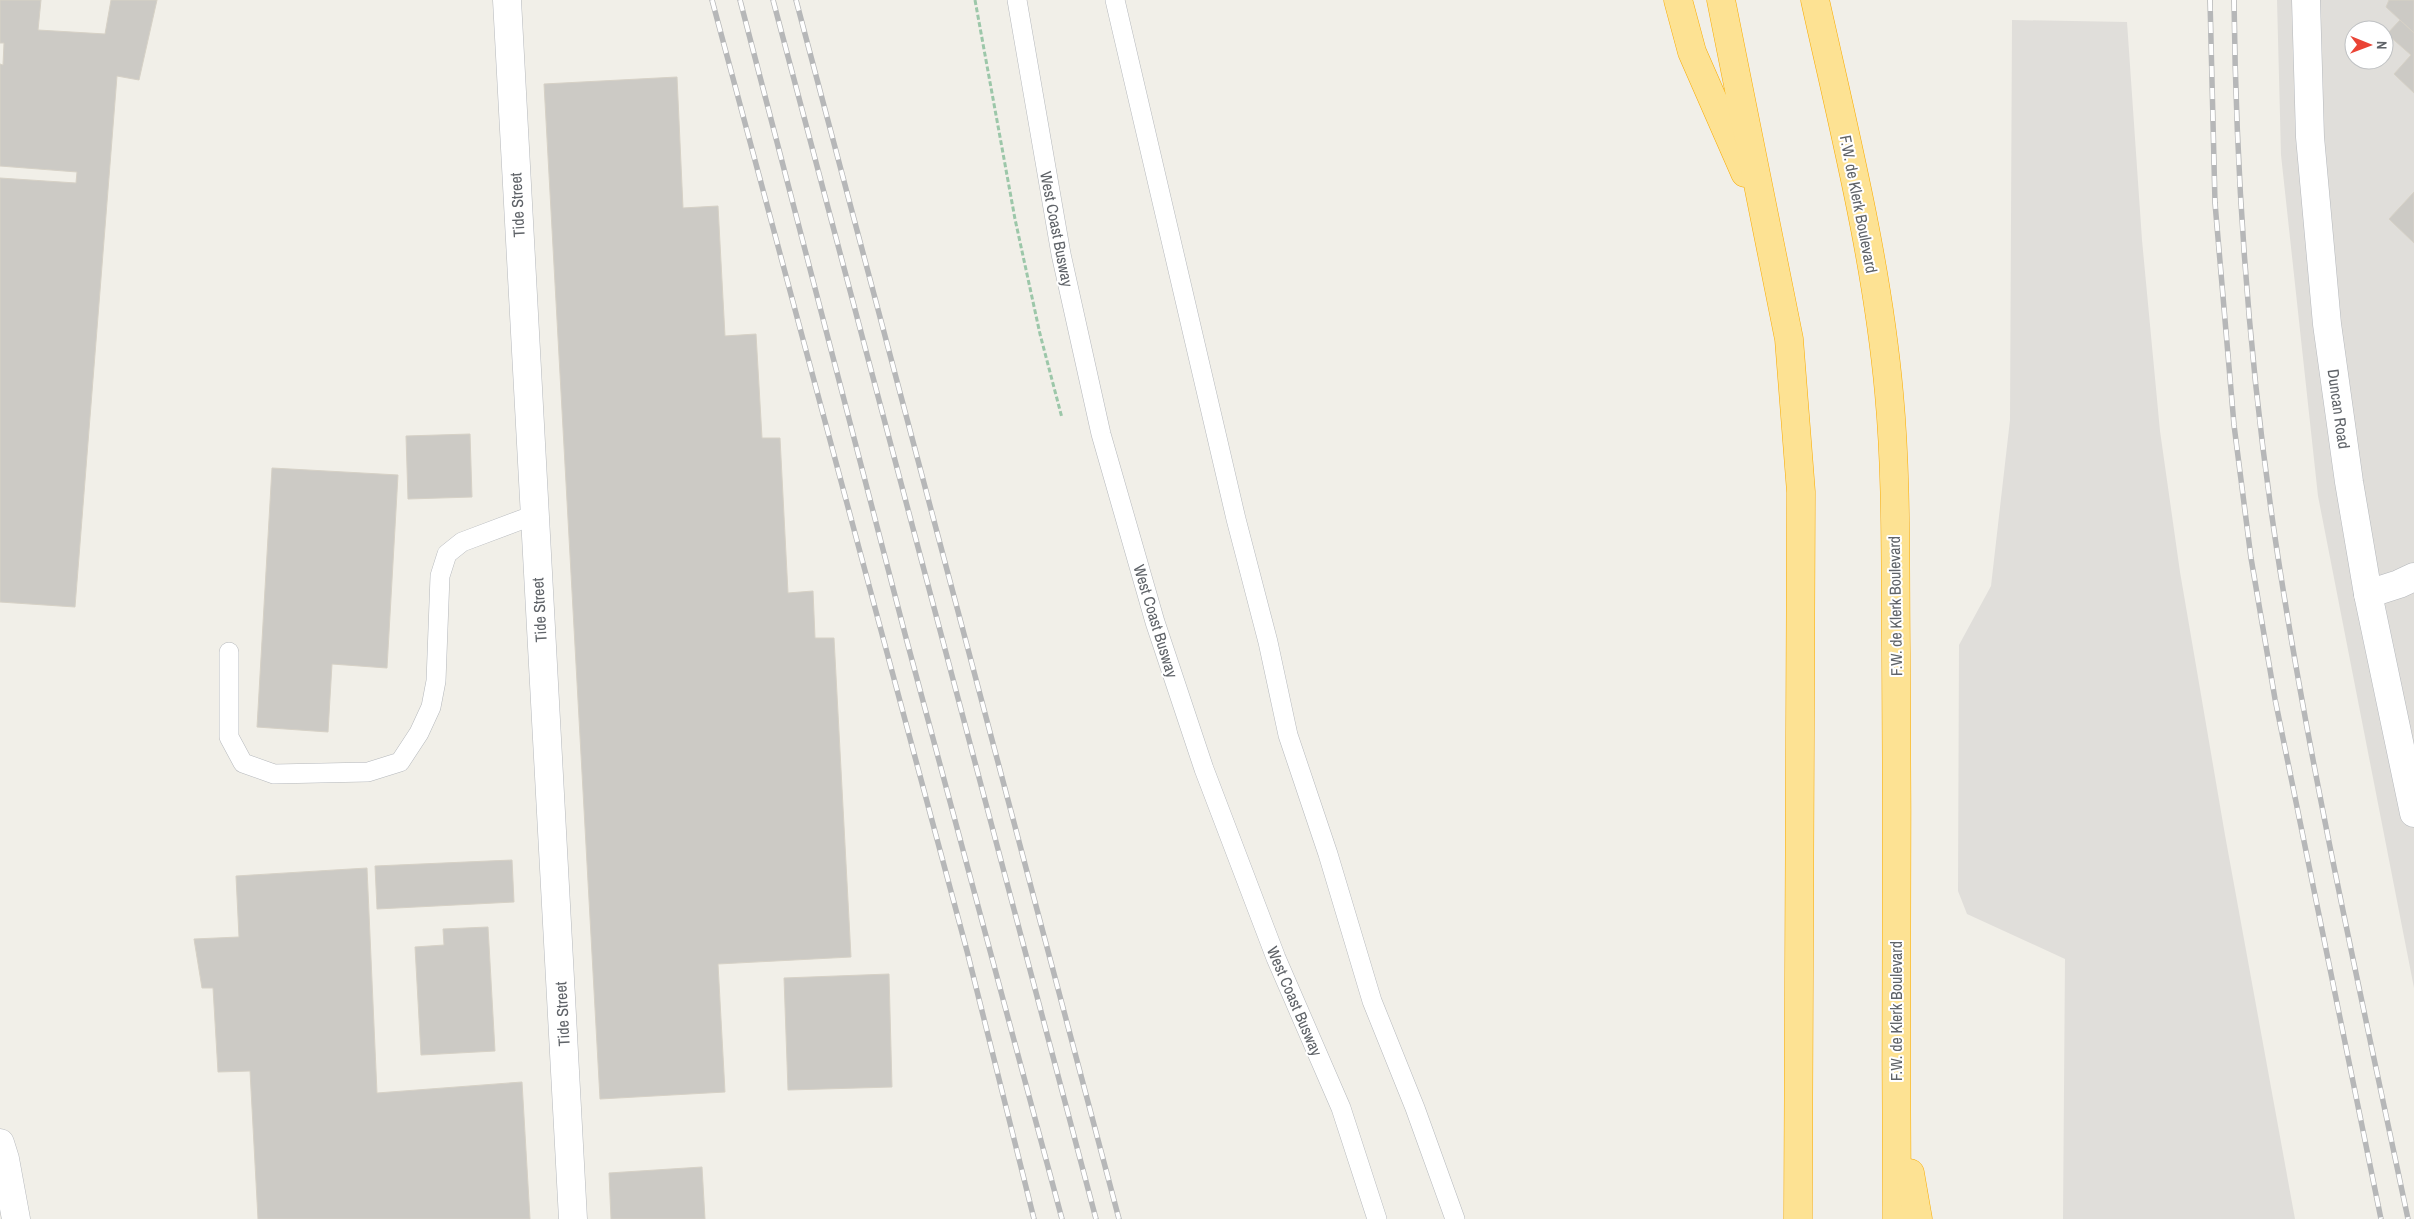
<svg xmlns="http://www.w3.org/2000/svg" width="2414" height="1219" viewBox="0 0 2414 1219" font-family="'Archivo Narrow',sans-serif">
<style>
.industrial{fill:#e0deda;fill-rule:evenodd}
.building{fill:#cccac5;stroke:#d6d1c6}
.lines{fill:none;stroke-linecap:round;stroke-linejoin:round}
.service-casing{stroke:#b5b8bc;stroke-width:20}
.minor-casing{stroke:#b5b8bc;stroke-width:29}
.motorway-casing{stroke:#f9ab00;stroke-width:29}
.path{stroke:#9cc7a9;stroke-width:3;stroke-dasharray:5 2.5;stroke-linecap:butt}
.service{stroke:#fff;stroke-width:19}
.minor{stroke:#fff;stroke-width:28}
.motorway{stroke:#fde293;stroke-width:28}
.rail-casing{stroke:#b6b7b8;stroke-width:5.5}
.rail{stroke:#fff;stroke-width:4;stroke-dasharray:11;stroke-linecap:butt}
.labels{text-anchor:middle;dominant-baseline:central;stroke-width:4;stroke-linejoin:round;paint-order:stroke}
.street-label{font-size:16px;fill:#5f6368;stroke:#fff}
</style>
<rect width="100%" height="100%" fill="#f1efe8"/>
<g class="industrial">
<path d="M2277 0H2414V988L2318 496 2281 155ZM2354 30H2384V60H2354Z"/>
<path d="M2012 20 2127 22 2142 240 2160 431 2180 572 2225 835 2295 1219H2063L2065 959 1967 914 1958 891 1959 645 1991 586 2010 420Z"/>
</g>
<g class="building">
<path d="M0 0H41L38 30 105 34 111 0H157L139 80 117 76 75 607 0 602V178L76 183 77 172 0 166V64L3 65 4 43H0Z"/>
<path d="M2389 0H2414V33L2386 7Z"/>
<path d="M2400 20 2414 33V93L2394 74 2411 55 2387 34Z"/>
<path d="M677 77 683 208 718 206 725 336 756 334 762 438H780L788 593 813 591 815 638H834L851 957 718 964 725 1092 600 1099 544 84Z"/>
<path d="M2414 192V243L2389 219Z"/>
<path d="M470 434 472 497 408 499 406 436Z"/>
<path d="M272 468 398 475 387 668 332 664 328 732 257 727Z"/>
<path d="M512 860 514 902 377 909 375 866Z"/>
<path d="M367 868 377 1093 522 1082 530 1219H258L250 1071 218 1072 213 988H202L194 939 239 937 236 876Z"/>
<path d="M488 927 495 1051 421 1055 415 947 444 945 443 929Z"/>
<path d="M889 974 892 1087 788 1090 784 978Z"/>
<path d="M702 1167 705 1219H611L609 1173Z"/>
</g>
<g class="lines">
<defs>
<g id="service">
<path d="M1017 0 1061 254 1101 434 1155 622 1204 769 1276 958 1341 1108 1377 1219"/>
<path d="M1115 0 1236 519 1268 642 1288 735 1328 854 1372 1001 1415 1108 1455 1219"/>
<path d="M229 652V737L243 763 274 774 368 772 400 762 419 733 431 707 436 681 440 576 447 554 462 542 534 515"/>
</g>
<g id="minor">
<path d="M507 0 573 1219"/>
<path d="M2306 0 2310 137 2327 324 2349 482 2368 594 2414 813"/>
<path d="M2368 594 2399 584 2414 577"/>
<path d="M0 1143 5 1159 16 1219"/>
</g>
<g id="motorway">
<path d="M1678 0 1692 52 1745 173"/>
<path d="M1721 0 1789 339 1801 492 1798 1219"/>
<path d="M1815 0C1844 130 1877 260 1889 393 1897 479 1895 566 1896 652 1898 841 1895 1030 1897 1219"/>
<path d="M1910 1173 1918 1219"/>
</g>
</defs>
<use href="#service" class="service-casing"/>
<use href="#minor" class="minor-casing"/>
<use href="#motorway" class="motorway-casing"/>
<path class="path" d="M975 0 1015 219 1040 334 1062 418"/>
<use href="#service" class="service"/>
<use href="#minor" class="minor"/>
<use href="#motorway" class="motorway"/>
<defs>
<g id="rail">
<path d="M712 0 967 951 1034 1219"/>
<path d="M740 0 905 634 1062 1219"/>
<path d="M773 0 1096 1219"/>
<path d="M796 0 1119 1219"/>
<path d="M2210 0 2215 203 2234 425 2251 558 2275 699 2381 1219"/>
<path d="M2234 0C2236 182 2249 364 2276 544 2310 770 2361 995 2408 1219"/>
</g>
</defs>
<use href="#rail" class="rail-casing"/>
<use href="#rail" class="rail"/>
</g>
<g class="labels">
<g class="street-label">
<text transform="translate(1859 204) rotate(79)">F.W. de Klerk Boulevard</text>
<text transform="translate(517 205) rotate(-93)">Tide Street</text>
<text transform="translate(1057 229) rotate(79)">West Coast Busway</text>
<text transform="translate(2339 409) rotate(82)">Duncan Road</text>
<text transform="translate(1895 606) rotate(-91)">F.W. de Klerk Boulevard</text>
<text transform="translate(539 610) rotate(-93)">Tide Street</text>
<text transform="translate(1156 621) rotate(73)">West Coast Busway</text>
<text transform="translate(1295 1001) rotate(67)">West Coast Busway</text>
<text transform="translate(1896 1011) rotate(-90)">F.W. de Klerk Boulevard</text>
<text transform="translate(562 1014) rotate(-93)">Tide Street</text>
</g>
</g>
<g transform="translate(2369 45) rotate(91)"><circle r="24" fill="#ffffff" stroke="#bfc1c3"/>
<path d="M0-4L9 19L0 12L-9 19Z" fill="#ea4335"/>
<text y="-8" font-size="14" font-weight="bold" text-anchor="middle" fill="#5f6368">N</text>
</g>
</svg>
